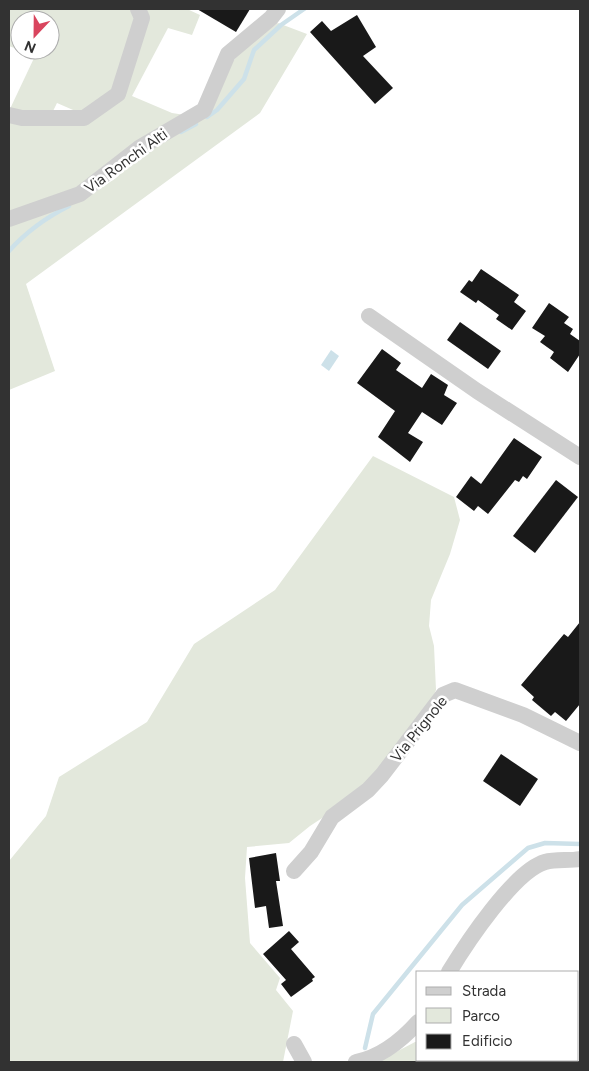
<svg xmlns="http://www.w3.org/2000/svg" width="589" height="1071" viewBox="0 0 589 1071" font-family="Figtree,sans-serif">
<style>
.green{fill:#e3e8dc;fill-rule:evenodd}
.water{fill:#cde1e9}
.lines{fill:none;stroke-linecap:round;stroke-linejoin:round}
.stream{stroke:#cde1e9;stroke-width:4.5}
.building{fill:#191919}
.minor{stroke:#cfcfcf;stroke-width:16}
.labels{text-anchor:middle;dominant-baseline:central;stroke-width:5;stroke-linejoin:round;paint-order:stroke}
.street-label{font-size:15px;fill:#323232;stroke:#fff}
</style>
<rect width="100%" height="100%" fill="#fff"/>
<g class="green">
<path d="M9 9H133L138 20 116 87 80 113 57 103 52 113 9 111 35 56 9 46ZM20 20H50V50H20Z"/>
<path d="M143 9H187L200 15 192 35 168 28 132 96 172 113 185 115 79 193 9 215V117L87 121 119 97Z"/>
<path d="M278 23 307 34 260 113 26 284 55 371 9 390V222L70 200 50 215 89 196 116 178 143 150 206 113C220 101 220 84 229 68 239 48 260 36 278 23Z"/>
<path d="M373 456 454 497 460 520 450 554 431 600 429 626 434 646 436 690 428 708 370 783 342 805 310 826 289 843 247 847 245 878 250 943 280 978 276 990 293 1011 283 1062H9V861L46 816 59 777 147 722 194 644 275 590Z"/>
<path d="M415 1042H418V1060H445V1062H377Z"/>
</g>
<path class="water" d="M331 350 339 356 329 371 321 365Z"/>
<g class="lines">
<g class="stream">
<path d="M207 117 217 110 244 79 254 50 281 25 304 9"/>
<path d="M181 132 196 124"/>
<path d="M9 251C26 232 45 218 69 206"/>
<path d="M365 1048 373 1014 462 905 528 848 545 843 580 844"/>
</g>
</g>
<g class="building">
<path d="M197 9H250L236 32Z"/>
<path d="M357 15 376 47 363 56 393 88 375 104 310 32 322 21 331 31Z"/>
<path d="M481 269 519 295 514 302 526 311 512 330 496 319 499 315 478 300 476 303 460 292 469 280 472 282Z"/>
<path d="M549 303 569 317 564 323 573 329 570 334 580 341V354L568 372 550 358 554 352 540 342 545 336 532 328Z"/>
<path d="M460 322 501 351 488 369 447 340Z"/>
<path d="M382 349 401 363 396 370 422 388 431 374 448 385 444 395 457 403 442 425 422 412 408 433 423 442 410 462 378 437 395 411 357 383Z"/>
<path d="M514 438 542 457 527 479 523 476 519 482 515 480 488 514 478 506 474 511 456 497 471 476 481 484Z"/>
<path d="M556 480 578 497 535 553 513 536Z"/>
<path d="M580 622V704L566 721 555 712 551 716 532 700 534 697 521 685 564 634 568 637Z"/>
<path d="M501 754 538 779 520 806 483 781Z"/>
<path d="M276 853 280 881H276L283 926 269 928 266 906 255 908 249 858Z"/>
<path d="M289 931 299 942 291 949 315 977 312 979 313 981 291 997 281 984 286 980 263 954Z"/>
</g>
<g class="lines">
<g class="minor">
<path d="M9 115 22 118H84L118 94 142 18 138 9"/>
<path d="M9 219 80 194 139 148 204 110 228 54 271 18 278 9"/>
<path d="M369 316 477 391 580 457"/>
<path d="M294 871 311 852 332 817 368 790 382 775 443 695 455 690 523 715 580 743"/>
<path d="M449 972C466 944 514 871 545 862 556 859 569 861 580 859"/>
<path d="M294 1044 304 1062"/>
<path d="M356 1062C381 1057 401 1041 418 1022"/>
</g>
</g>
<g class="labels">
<g class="street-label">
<text transform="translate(126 161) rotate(-36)">Via Ronchi Alti</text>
<text transform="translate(419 729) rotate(-51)">Via Prignole</text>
</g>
</g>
<rect width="589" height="1071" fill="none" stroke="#323232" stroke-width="20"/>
<rect x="416" y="971" width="162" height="90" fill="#ffffff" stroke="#adadad"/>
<rect x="426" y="987" width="25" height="8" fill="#cfcfcf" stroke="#adadad"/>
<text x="462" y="996" font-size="15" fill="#323232">Strada</text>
<rect x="426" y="1008" width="25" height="15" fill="#e3e8dc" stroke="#adadad"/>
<text x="462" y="1021" font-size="15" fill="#323232">Parco</text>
<rect x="426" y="1034" width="25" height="15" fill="#191919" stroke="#adadad"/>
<text x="462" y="1046" font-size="15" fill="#323232">Edificio</text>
<g transform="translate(35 35) rotate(202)"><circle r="24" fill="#ffffff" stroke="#adadad"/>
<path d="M0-4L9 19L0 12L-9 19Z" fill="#d9455e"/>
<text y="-8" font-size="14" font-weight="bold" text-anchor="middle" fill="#323232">N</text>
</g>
</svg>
